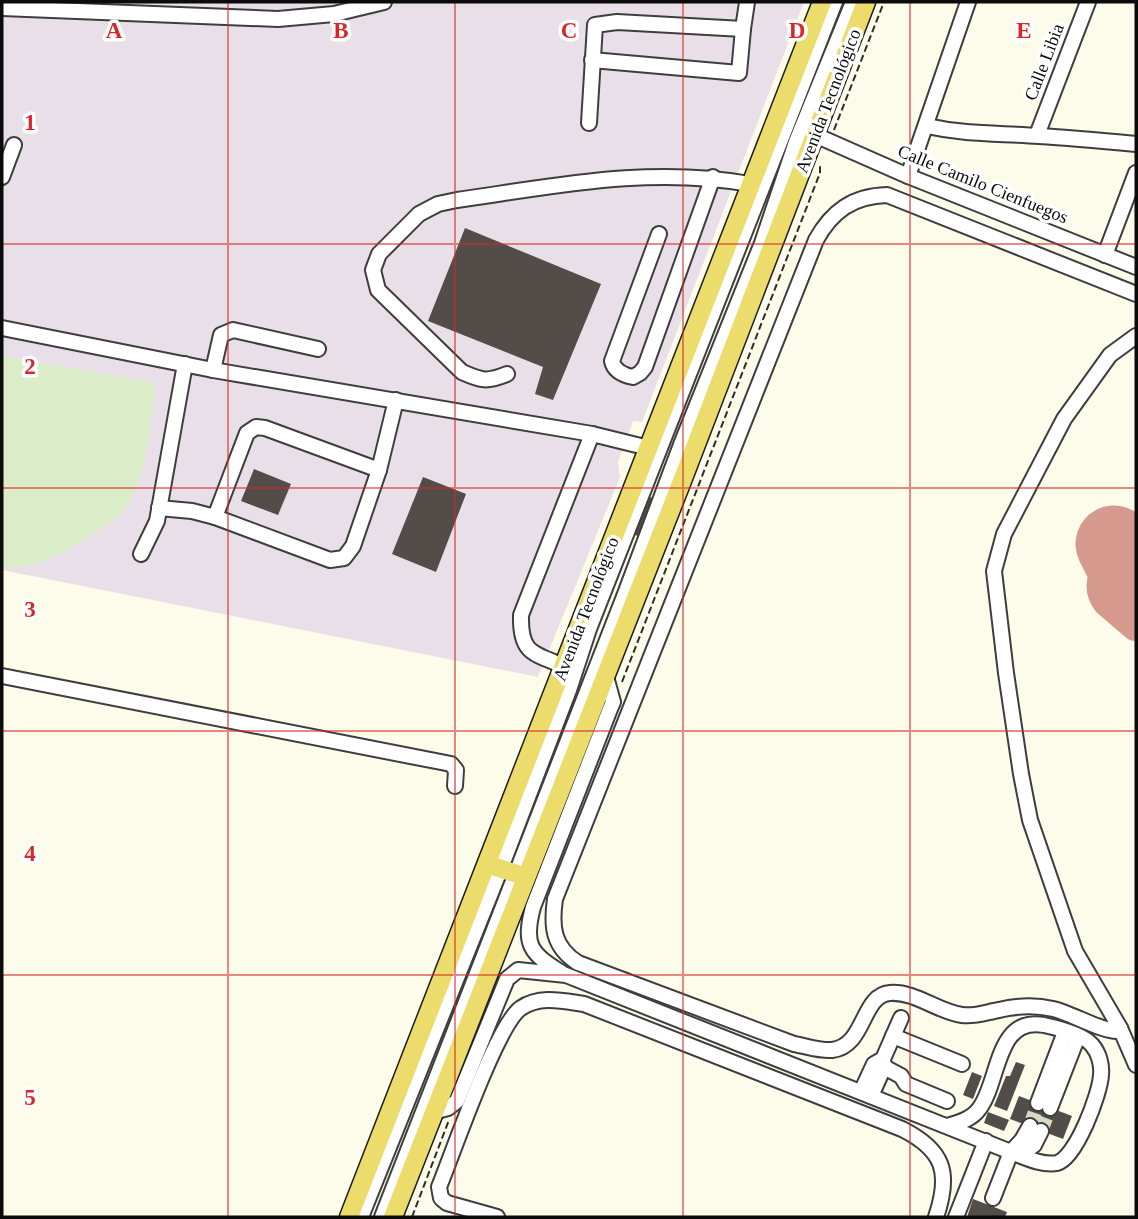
<svg xmlns="http://www.w3.org/2000/svg" width="1138" height="1219" viewBox="0 0 1138 1219" font-family="Georgia,serif">
<style>
.industrial{fill:#e9dfe9}
.pitch{fill:#dbecc8}
.lines{fill:none;stroke-linecap:round;stroke-linejoin:round}
.taxiway{stroke:#d59a8d;stroke-width:32}
.runway{stroke:#d59a8d;stroke-width:77}
.building{fill:#524d48}
.minor-tunnel{stroke:#d9d8c9;stroke-width:14;stroke-dasharray:14 7;stroke-linecap:butt}
.minor-casing{stroke:#3e3e3e;stroke-width:18}
.major-casing{stroke:#1c1c1c;stroke-width:21}
.path{stroke:#2d2d2d;stroke-width:2;stroke-dasharray:7 3.5;stroke-linecap:butt}
.minor{stroke:#fff;stroke-width:14}
.major{stroke:#ecdc6b;stroke-width:18}
.grid{fill:none;stroke:#d62828;stroke-width:2;stroke-opacity:0.55}
.labels{text-anchor:middle;dominant-baseline:central;stroke-width:7;stroke-linejoin:round;paint-order:stroke}
.street-label{font-size:18px;fill:#0b0b0b;stroke:#fff}
.grid-label{font-size:23px;text-anchor:middle;font-weight:bold;fill:#d62828;stroke:#fff;stroke-width:7;stroke-linejoin:round;paint-order:stroke}
</style>
<rect width="100%" height="100%" fill="#fdfcea"/>
<path class="industrial" d="M2 2H804L642 422 633 421 618 462 620 477 538 677 2 570Z"/>
<path class="pitch" d="M2 356 156 383C151 416 147 476 128 504 114 524 89 537 69 549 52 559 21 571 2 567Z"/>
<g class="lines">
<path class="taxiway" d="M1136 561C1114 558 1092 580 1108 601L1136 625"/>
<path class="runway" d="M1114 544 1136 588"/>
</g>
<g class="building">
<path d="M465 228 601 284 553 400 535 394 543 367 428 321Z"/>
<path d="M254 469 291 484 278 515 241 501Z"/>
<path d="M423 477 466 494 436 572 392 554Z"/>
<path d="M647 496 655 499 640 537 633 534Z"/>
<path d="M1016 1062 1025 1065 1007 1111 994 1106 1006 1076H1010Z"/>
<path d="M972 1072 982 1076 973 1099 963 1095Z"/>
<path d="M1019 1096 1072 1116 1063 1139 1010 1119Z"/>
<path d="M988 1112 1009 1120 1004 1131 984 1123Z"/>
<path d="M973 1199 1007 1212 1005 1217H967Z"/>
</g>
<g class="lines">
<g class="minor-tunnel">
<path d="M1030 1126 1038 1103"/>
<path d="M1041 1131 1050 1108"/>
</g>
<defs>
<g id="minor">
<path d="M2 8 278 19 334 14 384 2"/>
<path d="M592 60 739 73 743 29"/>
<path d="M589 123 595 25 617 22 743 29 747 2"/>
<path d="M927 126C967 135 999 133 1039 136 1072 138 1104 141 1136 144"/>
<path d="M815 135 908 176 1136 267"/>
<path d="M1037 135 1088 2"/>
<path d="M908 176 968 2"/>
<path d="M2 177 14 145"/>
<path d="M659 234 612 361C614 371 623 375 633 377L640 373 645 367 713 177"/>
<path d="M1105 255 1136 173"/>
<path d="M1136 294 887 195C853 196 832 211 816 240L555 899C551 927 553 947 578 963L794 1044C806 1046 819 1051 832 1050 866 1046 861 995 890 993 915 991 938 1012 962 1015 975 1017 987 1012 999 1010 1016 1006 1036 1005 1053 1009 1071 1013 1103 1032 1118 1031L1120 1028 1075 951 1030 820 1021 774 1006 673 994 571 1004 534 1064 419 1110 355 1136 336"/>
<path d="M2 328 213 370 592 434 657 450"/>
<path d="M213 370 221 335 233 330 318 349"/>
<path d="M507 374C487 382 482 381 462 372L378 290 373 270 379 254 419 214 438 204 457 200C556 186 650 166 750 184"/>
<path d="M159 508 192 511 215 517 247 433 256 427 265 428 379 470 396 400"/>
<path d="M215 517 330 560 344 558 353 546 379 470"/>
<path d="M141 554 157 521 185 364"/>
<path d="M564 666C532 653 520 653 521 615L592 434"/>
<path d="M2 676 446 763 451 764 456 770 455 786"/>
<path d="M562 973C530 953 523 945 533 907L610 709 613 702 606 677"/>
<path d="M1120 1028 1136 1065"/>
<path d="M893 1036 962 1064"/>
<path d="M884 1067 901 1076 906 1084 947 1101"/>
<path d="M861 1092 874 1064 883 1059"/>
<path d="M871 1096 884 1067 883 1059 901 1018"/>
<path d="M1038 1103 1065 1032"/>
<path d="M1050 1108 1078 1036"/>
<path d="M433 1112 448 1108 457 1101 507 979 518 970 566 975 1011 1152C1024 1157 1043 1166 1057 1163 1076 1158 1100 1094 1101 1075 1102 1065 1099 1053 1092 1045 1083 1034 1058 1028 1044 1025 995 1016 1000 1082 979 1109 972 1119 959 1123 947 1126"/>
<path d="M1020 1155 1034 1145 1041 1131"/>
<path d="M993 1198 1011 1152 1022 1140 1030 1126"/>
<path d="M361 1217 501 868 569 690 589 629 835 2"/>
<path d="M382 1217 625 594 682 442 762 243 796 142 853 2"/>
<path d="M497 1217 447 1203 441 1198 439 1187C453 1153 497 1024 521 1008 540 995 563 1001 584 1004L902 1129C944 1150 951 1173 936 1217"/>
<path d="M956 1217 986 1141"/>
</g>
<g id="major">
<path d="M487 864 526 877"/>
<path d="M349 1217 822 2"/>
<path d="M393 1217 682 481 866 2"/>
</g>
</defs>
<use href="#minor" class="minor-casing"/>
<use href="#major" class="major-casing"/>
<g class="path">
<path d="M834 130 884 2"/>
<path d="M622 682 820 173V164"/>
<path d="M412 1217 449 1120"/>
</g>
<use href="#minor" class="minor"/>
<use href="#major" class="major"/>
</g>
<path class="grid" d="M228 2V1217M455 2V1217M683 2V1217M910 2V1217M2 244H1136M2 488H1136M2 731H1136M2 975H1136"/>
<g class="labels">
<g class="street-label">
<text transform="translate(1044 62) rotate(-69)">Calle Libia</text>
<text transform="translate(828 101) rotate(-69)">Avenida Tecnológico</text>
<text transform="translate(983 184) rotate(22)">Calle Camilo Cienfuegos</text>
<text transform="translate(586 609) rotate(-69)">Avenida Tecnológico</text>
</g>
</g>
<g class="grid-label">
<text x="114" y="38">A</text>
<text x="341" y="38">B</text>
<text x="569" y="38">C</text>
<text x="797" y="38">D</text>
<text x="1024" y="38">E</text>
<text x="30" y="130">1</text>
<text x="30" y="374">2</text>
<text x="30" y="617">3</text>
<text x="30" y="861">4</text>
<text x="30" y="1105">5</text>
</g>
<rect width="1138" height="1219" fill="none" stroke="#0b0b0b" stroke-width="7"/>
</svg>
